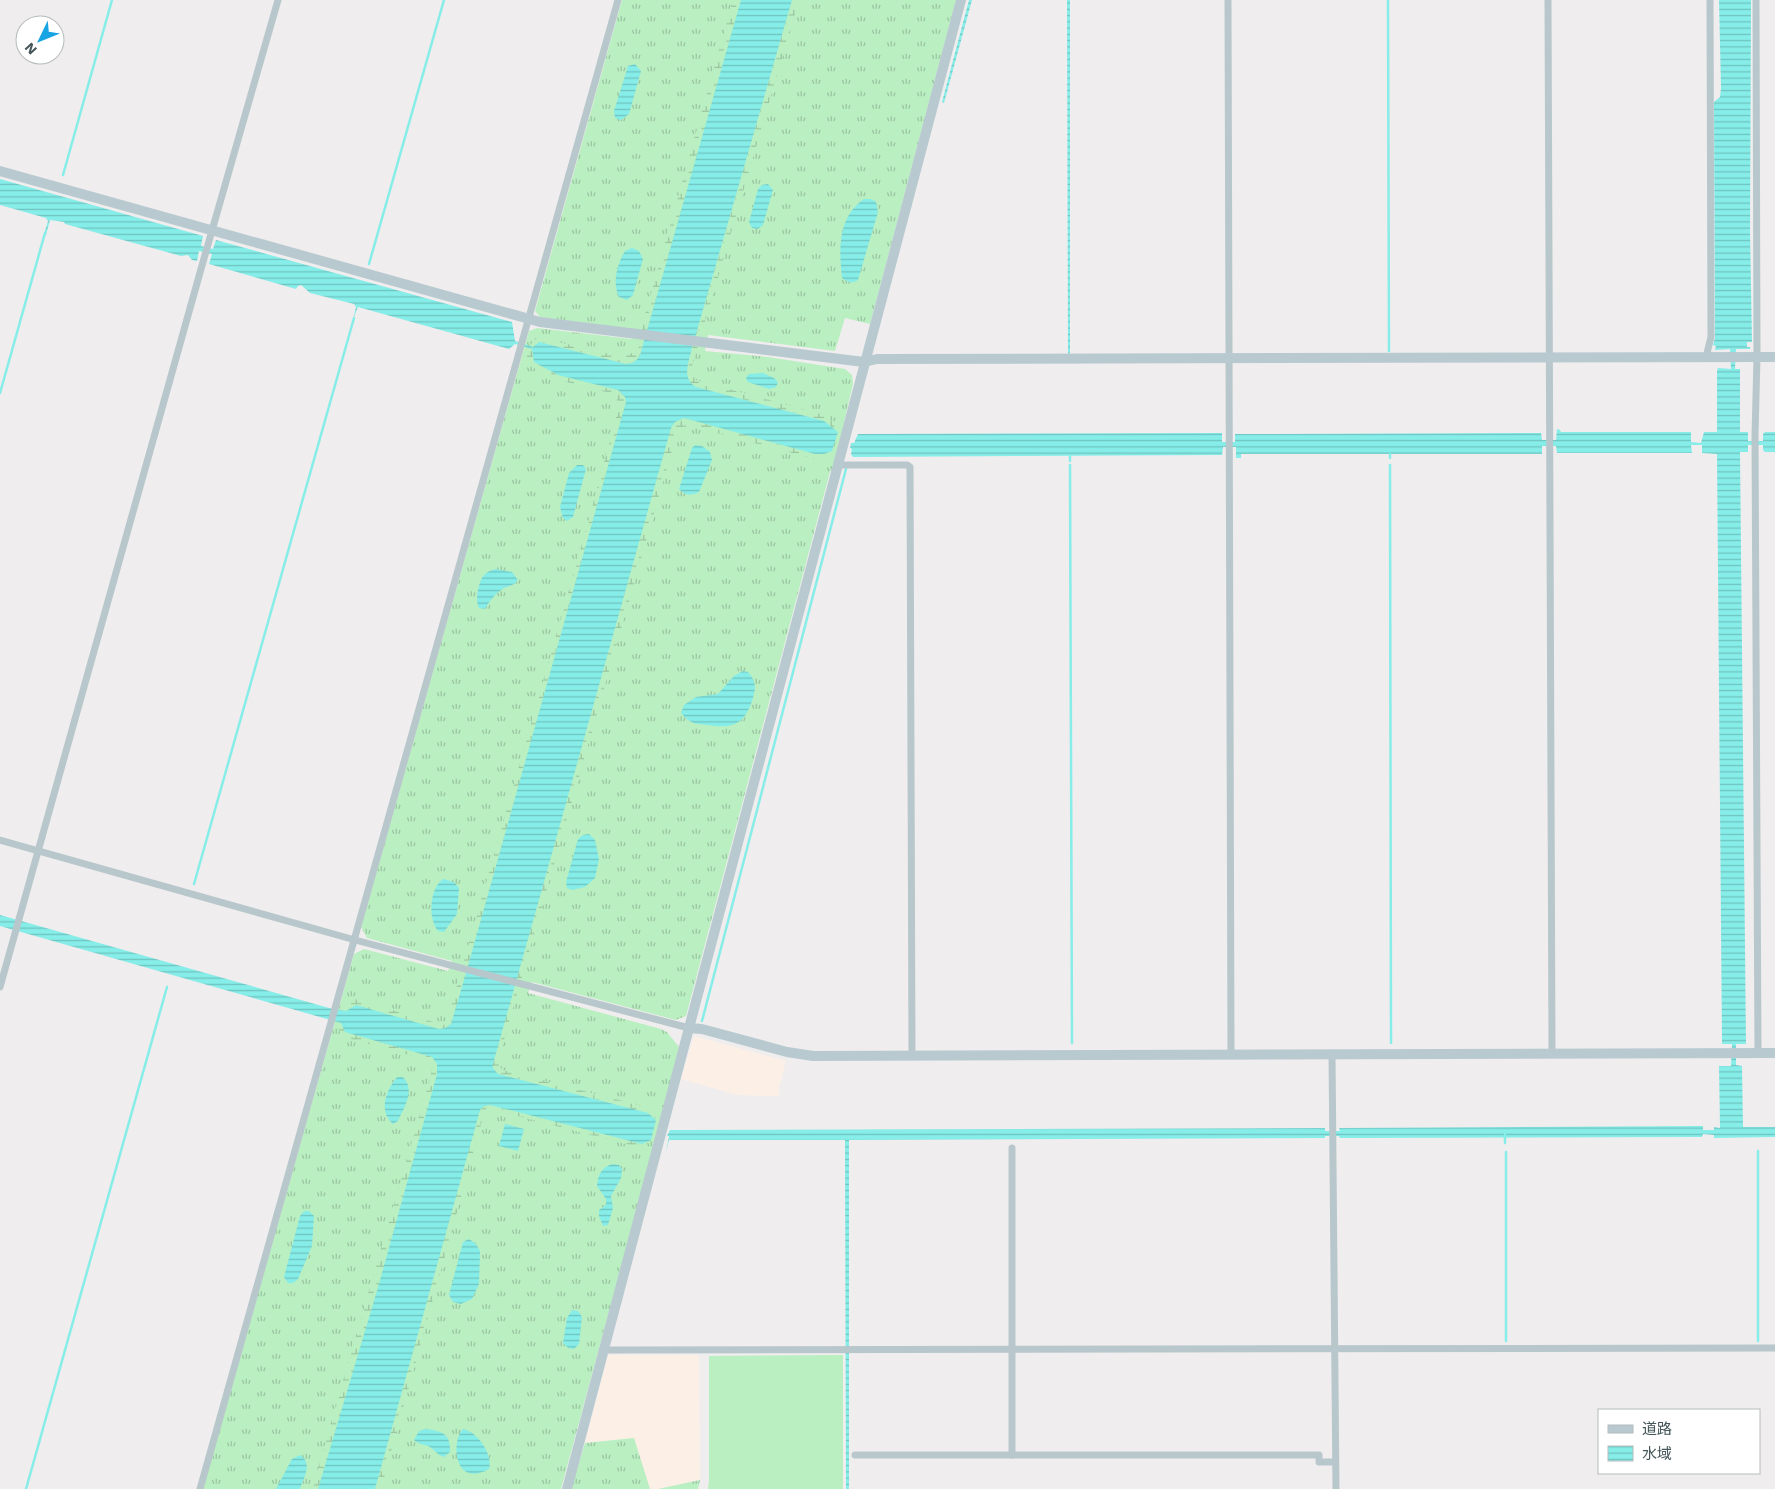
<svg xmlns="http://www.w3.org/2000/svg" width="1775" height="1489" viewBox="0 0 1775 1489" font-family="'Work Sans','Noto Sans JP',sans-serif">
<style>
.commercial{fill:#fcf0e6}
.grass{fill:url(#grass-tufts)}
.wetland{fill:url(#wetland-marsh)}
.pitch{fill:#baefc1}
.water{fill:url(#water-rules)}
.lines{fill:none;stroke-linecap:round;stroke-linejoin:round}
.stream{stroke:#86ede8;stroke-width:2.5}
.street{stroke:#b8c7cb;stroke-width:7}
.secondary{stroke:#b8cad0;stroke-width:10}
</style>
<defs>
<pattern id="grass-tufts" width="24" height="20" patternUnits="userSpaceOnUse" patternTransform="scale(1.25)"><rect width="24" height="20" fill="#baefc1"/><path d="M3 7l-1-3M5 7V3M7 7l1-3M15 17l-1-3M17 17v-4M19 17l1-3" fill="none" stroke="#99c4a0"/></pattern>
<pattern id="wetland-marsh" width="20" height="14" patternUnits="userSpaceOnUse" patternTransform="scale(1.25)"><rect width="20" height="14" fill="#baefc1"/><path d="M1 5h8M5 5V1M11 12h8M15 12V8" fill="none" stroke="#99c4a0"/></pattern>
<pattern id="water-rules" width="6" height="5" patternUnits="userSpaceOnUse" patternTransform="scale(1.25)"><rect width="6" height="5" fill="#86ede8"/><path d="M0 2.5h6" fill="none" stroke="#6fc3bf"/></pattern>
</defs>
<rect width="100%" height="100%" fill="#f0edee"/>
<g class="commercial">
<path d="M694 1036 786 1061 779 1088V1096L737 1095 681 1079Z"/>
<path d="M608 1355H699L700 1480 658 1489H650L634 1438 585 1443Z"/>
</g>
<g class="grass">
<path d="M622 0H956L870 324 845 318 835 351 708 335 705 351 768 357 845 369 852 375 853 384 834 465 830 472 686 1016 676 1020 532 982 528 993 661 1029 667 1032 679 1047 651 1156 561 1489H203L354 954 364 949 448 971 452 961 367 938 361 927 529 331 537 328 632 339 636 330 540 317 535 311Z"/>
<path d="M634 1438 650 1489H571L585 1443Z"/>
<path d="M700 1480 698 1489H658Z"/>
</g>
<g class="wetland">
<path d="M733 0H741L648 328 637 361 626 364 539 342 533 347 530 346 536 337 623 357 632 353 638 340Z"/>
<path d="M792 0H799L691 370 696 380 828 416 838 432 824 421 696 387 691 384 686 372Z"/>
<path d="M528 348 532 349 534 362 558 375 618 391 625 397 626 402 464 980 451 1024 445 1028 439 1029 356 1005 346 1011 345 1005 355 999 440 1024 445 1022 448 1017 587 526 619 407 617 399 610 393 555 379 526 364Z"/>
<path d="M684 418 815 454H824L832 451 823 461 690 426 682 427 677 433 498 1061 499 1066 503 1070 650 1108 656 1120 648 1113 498 1074 493 1068V1064L671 428 675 422Z"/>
<path d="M341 1023 345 1032 432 1057 436 1061 438 1068 379 1284 318 1489H312L432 1071 431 1064 427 1060 343 1037 337 1027Z"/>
<path d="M490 1105 642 1144 651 1140 641 1148 494 1110 487 1112 483 1117 381 1489H375L478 1113 484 1106Z"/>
</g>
<path class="pitch" d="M843 1355V1489H708L709 1481V1356Z"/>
<g class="water">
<path d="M741 0H792L692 348C689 362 681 378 696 387L824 421 838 432 832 451 824 454H815L684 418 675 422 671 428 493 1064V1068L498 1074 648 1113 656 1120 651 1140 642 1144 490 1105 484 1106 480 1110 375 1489H318L379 1284 437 1074V1064L432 1057 345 1032 341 1023 0 926V915L329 1008 346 1011 356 1005 439 1029 445 1028 451 1024 464 980 626 402 625 397 618 390 558 375 534 362 532 349 515 344 509 349 358 307 353 319 356 307 354 304 310 293 301 285 298 286 296 289 209 264 212 254 199 251 197 261 192 260 188 255 181 256 65 224 64 222 50 220 46 235 44 234 48 221 46 218 0 205V179L203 236 201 246 213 249 216 240 512 322 515 341 533 347 539 342 626 364C633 363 636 362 640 355Z"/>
<path d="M969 0H972L944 103 942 102Z"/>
<path d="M1067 0H1070V353L1068 354Z"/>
<path d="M1719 0H1751L1750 231 1752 342H1747V347H1750V349H1736L1735 369H1740V432H1748V441H1763V434L1765 432H1775V452H1765L1763 450V445H1748V452H1740L1746 1044H1736V1065L1742 1066 1743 1127H1775V1137L1714 1138V1135L1703 1134 1702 1137 1340 1138 1339 1136H1325V1138L849 1140V1489H846L845 1140H669L666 1152 669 1136H667L670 1130 1325 1128V1131H1340L1339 1128 1703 1126V1130H1714V1127L1720 1128 1719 1066H1731L1732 1044H1722L1717 454 1702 453V445H1691L1692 453H1557L1556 446H1542V454H1241V458H1236V447H1223L1222 455 853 457 851 454 852 449 850 448 851 443H854L858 434 1222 433V442H1235V434L1541 433 1542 440H1556L1557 429 1560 430 1561 432H1691V442L1701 443 1704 432H1717V371L1718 368 1731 369 1730 349 1715 350 1716 346 1713 345 1715 338 1714 102 1720 97 1721 88Z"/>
<path d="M635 64 641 71 629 114 621 120 615 118 614 111 628 66Z"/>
<path d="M768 184 773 190 763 225 758 229 752 228 749 222 758 189 762 185Z"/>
<path d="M864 199H871L876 202 878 212 858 280C851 284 848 282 842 278 839 249 837 218 864 199Z"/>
<path d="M632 248 639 251 643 259 633 295 627 300 619 297C612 282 617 265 625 251Z"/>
<path d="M763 373 774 378 778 382 776 387 769 389 748 382 746 378 749 374Z"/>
<path d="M695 445 702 446 710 452 712 460 699 492C690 496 686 496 679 489L692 448Z"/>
<path d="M577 465H583L586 469 573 517 567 521 563 518 560 507 569 473Z"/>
<path d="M496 569 512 572 518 580C514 586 507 586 501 590 494 595 489 602 485 609L479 608C475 601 478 585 482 578 485 573 490 570 496 569Z"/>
<path d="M743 671 748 672C757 682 756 689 752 701 744 725 732 729 707 725 695 724 689 723 681 713L684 705 696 697 718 694 734 676Z"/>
<path d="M589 834 595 840 599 859 595 878 585 887 572 890 567 888 566 882 578 839 583 835Z"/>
<path d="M443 879 454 882 459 888 457 914 444 932 438 931C428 919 429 889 443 879Z"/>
<path d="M397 1077H403C416 1091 404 1107 398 1121L393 1124C378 1110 386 1091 397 1077Z"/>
<path d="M505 1124 524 1129 518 1151 499 1146Z"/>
<path d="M612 1164 619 1165 622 1169 621 1178 611 1196 613 1208 608 1225 603 1226 599 1216V1210L606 1205V1199L597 1186C598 1175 601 1168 612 1164Z"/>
<path d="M304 1211H309L314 1216 312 1246 298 1279 293 1283H288L284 1277 300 1216Z"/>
<path d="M469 1239 476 1244 480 1251 479 1284 472 1299 461 1304 453 1302 449 1295 463 1242Z"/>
<path d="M572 1310 578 1311 582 1317 579 1344 574 1349 568 1348 563 1343 567 1318Z"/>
<path d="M426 1429C442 1431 451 1434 450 1452L444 1457C437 1455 436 1451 430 1447 424 1444 419 1445 414 1440L419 1431Z"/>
<path d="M463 1429C478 1432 493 1455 489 1469 453 1489 451 1440 463 1429Z"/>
<path d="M300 1455C313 1463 304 1477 300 1489H276L292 1459Z"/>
</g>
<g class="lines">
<g class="stream">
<path d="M1388 0 1389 351"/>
<path d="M63 175 112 0"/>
<path d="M369 264 444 0"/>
<path d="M0 393 45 233"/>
<path d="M1390 458V454"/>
<path d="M1070 461V456"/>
<path d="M1070 465 1072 1043"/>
<path d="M1390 465 1391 1043"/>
<path d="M194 884 354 318"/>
<path d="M702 1021 846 469"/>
<path d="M1505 1143V1134"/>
<path d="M1506 1152V1341"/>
<path d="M1758 1341V1151"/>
<path d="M26 1489 167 987"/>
</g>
<g class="street">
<path d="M1228 0 1231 1055"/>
<path d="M1548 0 1552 1053"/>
<path d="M1756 0 1757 357 1755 436 1758 1053"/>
<path d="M1706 357 1711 337 1710 0"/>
<path d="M838 465H907L910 467 912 1056"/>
<path d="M0 840 355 940 689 1028"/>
<path d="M0 987 201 269 278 0"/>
<path d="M1332 1054 1336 1489"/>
<path d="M1012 1148V1455"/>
<path d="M605 1350 1775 1348"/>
<path d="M855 1455H1319V1462H1335"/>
<path d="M200 1489 618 0"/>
</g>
<g class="secondary">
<path d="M0 171 540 322 864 362 877 359 1775 357"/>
<path d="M689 1028 702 1029 787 1052 813 1056 1775 1053"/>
<path d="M567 1489 961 0"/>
</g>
</g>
<rect x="1598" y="1409" width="162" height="65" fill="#ffffff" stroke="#b5bcbd"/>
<rect x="1608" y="1425" width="25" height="8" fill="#b8cad0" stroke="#b5bcbd"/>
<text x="1642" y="1434" font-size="15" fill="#45575b">道路</text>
<rect x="1608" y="1446" width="25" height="15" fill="url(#water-rules)" stroke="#b5bcbd"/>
<text x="1642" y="1459" font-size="15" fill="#45575b">水域</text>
<g transform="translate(40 40) rotate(227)"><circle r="24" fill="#ffffff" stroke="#b5bcbd"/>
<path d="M0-4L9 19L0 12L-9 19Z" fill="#16a4e2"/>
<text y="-8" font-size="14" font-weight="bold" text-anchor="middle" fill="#45575b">N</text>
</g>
</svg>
